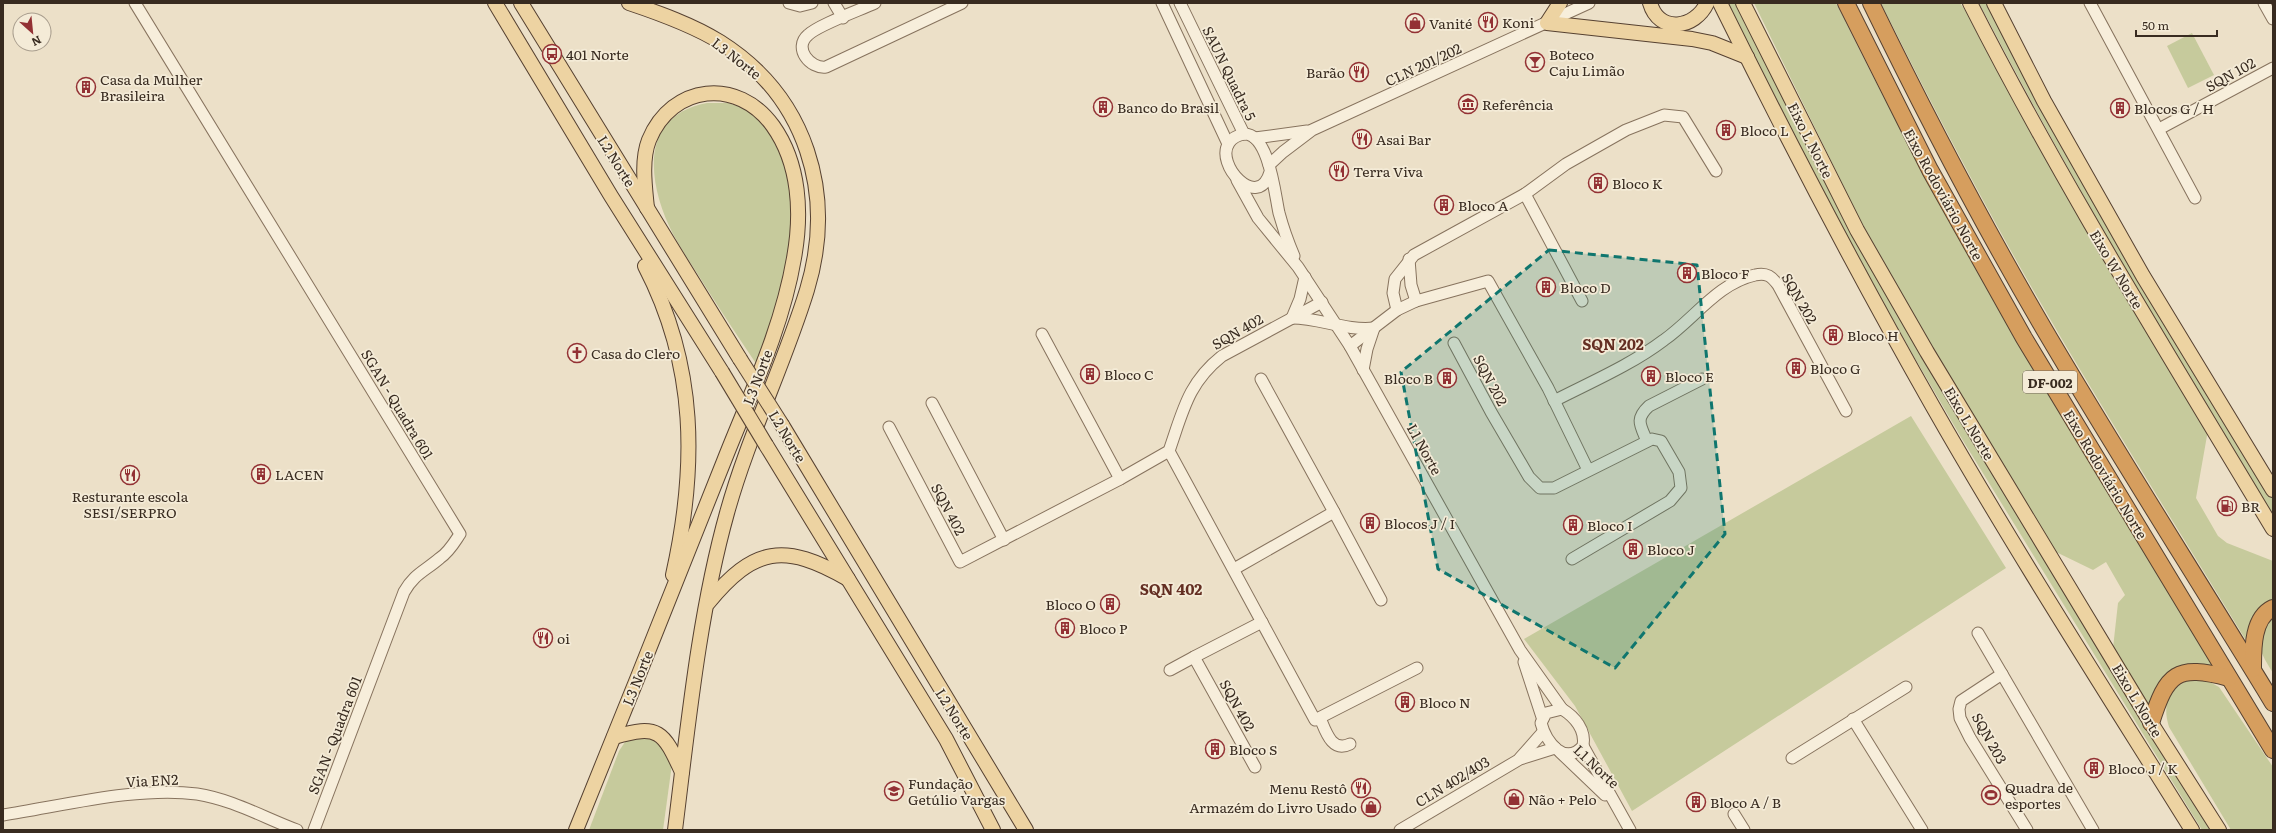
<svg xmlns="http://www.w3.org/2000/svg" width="2276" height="833" viewBox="0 0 2276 833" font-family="Literata,serif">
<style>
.green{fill:#c6ca9c}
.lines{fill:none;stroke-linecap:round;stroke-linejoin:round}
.minor-casing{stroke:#87735e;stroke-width:13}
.major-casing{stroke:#564131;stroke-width:16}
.highway-casing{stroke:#564131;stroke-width:18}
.minor{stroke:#f7eedb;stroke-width:11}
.major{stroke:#edd3a2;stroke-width:14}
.highway{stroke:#d69e5e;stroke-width:16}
.major-bridge-casing{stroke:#564131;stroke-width:16;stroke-linecap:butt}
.major-bridge{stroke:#edd3a2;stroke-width:14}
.marked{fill:#0f766e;fill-opacity:0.2;stroke:#0f766e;stroke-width:3;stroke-dasharray:8 5;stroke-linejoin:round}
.labels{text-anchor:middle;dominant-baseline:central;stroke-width:3.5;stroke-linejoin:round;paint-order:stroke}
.shield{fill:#f4ebd7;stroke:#706557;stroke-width:1}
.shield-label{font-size:13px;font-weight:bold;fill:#382b20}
.poi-label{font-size:14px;fill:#382b20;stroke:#f4ebd7;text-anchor:start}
.street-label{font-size:14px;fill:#382b20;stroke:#f4ebd7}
.neighbourhood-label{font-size:15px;font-weight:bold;fill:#632e22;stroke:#f4ebd7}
</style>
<rect width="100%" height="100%" fill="#ece0c8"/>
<g class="green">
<path d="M1727 3H1736L1819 171 2077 611 2211 830H2202L1962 439 1913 355 1835 216Z"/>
<path d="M1754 3H1836C1949 234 2085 452 2219 672L2191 668 2153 712 2113 648 2118 603 2125 595 2106 562 2093 570 2056 552 1958 392 1859 218Z"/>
<path d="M1881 3H1960L1981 34 2208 430 2196 498 2218 536 2227 543 2273 561V602L2247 642C2174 522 2098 403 2028 281 1976 190 1928 97 1881 3Z"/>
<path d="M1979 3H1988L2232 432 2273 498V515C2169 347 2070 178 1979 3Z"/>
<path d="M2192 33 2214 75 2188 88 2167 46Z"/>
<path d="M707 103H728L752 111 769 129 792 179 793 255 757 365C740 340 723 314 707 289 696 271 683 253 673 234 648 185 637 116 707 103Z"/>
<path d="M1911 416 2006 568 1632 811 1575 706 1524 639Z"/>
<path d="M2273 616V673C2256 646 2255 642 2273 616Z"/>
<path d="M2189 680H2206L2219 687 2273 767V830H2231L2169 727C2162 705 2168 689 2189 680Z"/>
<path d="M639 735 657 739 672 764 663 830H589L619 751 625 742Z"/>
<path d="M1993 786 2000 799 1989 805 1982 791Z"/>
</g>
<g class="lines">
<defs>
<g id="minor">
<path d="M135 3 460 534C454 543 449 552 440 558 425 571 414 574 404 592L314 830"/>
<path d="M789 3 800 6 812 3"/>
<path d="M834 3 843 18"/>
<path d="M875 3C860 10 818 25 808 35 793 48 810 69 826 67L962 3"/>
<path d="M1162 3 1228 144"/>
<path d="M1180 3 1244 134"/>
<path d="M2090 3 2195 198"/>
<path d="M2264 3 2273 19"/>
<path d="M2159 129 2273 68"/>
<path d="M1255 138 1307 131"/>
<path d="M1269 165 1283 152 1312 130 1589 3"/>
<path d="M1270 172C1258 212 1214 164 1229 143 1232 138 1239 135 1244 134 1269 133 1275 195 1279 213 1283 228 1288 242 1294 256"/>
<path d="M1237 180 1258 218 1298 267 1350 346 1520 650 1562 709"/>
<path d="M1525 194 1582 301"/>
<path d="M1409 259 1411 285 1416 301"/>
<path d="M1397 310 1393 293 1395 279 1414 255 1525 194 1566 164 1626 130 1664 115 1683 117 1716 171"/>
<path d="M1292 318C1320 318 1346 331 1374 328"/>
<path d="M1292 318 1300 299 1305 277"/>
<path d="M1042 334 1120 479"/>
<path d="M1454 343 1491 412 1529 477 1540 488H1554L1652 439 1661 441 1679 472 1681 488 1670 501 1572 559"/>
<path d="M1350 346 1397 310 1416 301 1488 281 1548 388 1588 470"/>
<path d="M1363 370 1367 349 1374 328"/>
<path d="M1261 379 1334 512"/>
<path d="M1554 401C1591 382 1631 365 1664 340 1694 319 1718 283 1755 275 1767 272 1772 277 1778 285L1846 411"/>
<path d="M932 403 1004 540"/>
<path d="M889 427 960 562 1120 479 1169 451C1183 411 1188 383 1222 356L1322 302"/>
<path d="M1647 441C1640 425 1635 419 1649 406L1702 379"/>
<path d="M1169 451 1315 720 1417 668"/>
<path d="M1234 569 1334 512 1381 600"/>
<path d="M1978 633 2093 830"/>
<path d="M1524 662 1542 717"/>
<path d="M1170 670 1194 657"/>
<path d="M2002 674 1961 701 1959 709 1960 718 1970 738 2027 830"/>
<path d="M1562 709C1575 717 1586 730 1583 746 1565 767 1546 742 1541 723L1546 713Z"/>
<path d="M1320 718C1326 732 1332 753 1350 744"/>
<path d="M1853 719 1922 830"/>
<path d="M1583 746 1630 830"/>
<path d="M1560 752 1605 795"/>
<path d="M1520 758 1543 732"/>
<path d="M1792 758 1906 687"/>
<path d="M1255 767 1194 657 1262 622"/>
<path d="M1734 814 1744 830"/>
<path d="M3 815C62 806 138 786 197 794 231 799 265 818 297 830"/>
<path d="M1400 830 1520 759 1555 748"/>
</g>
<g id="major">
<path d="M495 3 611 196 722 372"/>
<path d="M521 3 740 359"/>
<path d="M629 3C659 13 693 25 720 42 807 97 836 194 807 290 784 365 748 437 727 513 699 613 688 726 675 830"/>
<path d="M1560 3 1547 23 1692 39 1712 43 1747 57"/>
<path d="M1650 3C1659 34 1695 29 1707 3"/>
<path d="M1720 3C1787 139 1857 273 1932 405 2014 549 2104 689 2192 830"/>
<path d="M1743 3 1857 230 1927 352 2151 723 2219 830"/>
<path d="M1970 3C2062 184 2169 355 2273 529"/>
<path d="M1994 3 2044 101 2143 276 2273 490"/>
<path d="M645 266C697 366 697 467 673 575"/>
<path d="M782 425 1026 830"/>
<path d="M766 445 946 739 993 830"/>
<path d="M708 603C754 547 784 542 848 579"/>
<path d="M614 737C659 724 663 731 682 772"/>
<path d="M576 830C626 707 675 585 724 461 750 395 782 329 794 258 802 214 800 164 773 126 738 77 672 84 649 140 641 160 645 188 647 208"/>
</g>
<g id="highway">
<path d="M1846 3 1930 170 2024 338 2273 750"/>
<path d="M1871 3C1925 114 1982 223 2044 329 2118 455 2197 578 2273 703"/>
<path d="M2253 669C2253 650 2252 618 2273 608"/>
<path d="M2151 723C2167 673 2176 664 2229 678"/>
</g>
</defs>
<use href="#minor" class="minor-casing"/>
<use href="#major" class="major-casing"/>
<use href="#highway" class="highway-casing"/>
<use href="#minor" class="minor"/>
<use href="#major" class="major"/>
<use href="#highway" class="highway"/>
<defs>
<g id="major-bridge">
<path d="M740 359 782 425"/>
<path d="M722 372 766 445"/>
</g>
</defs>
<use href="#major-bridge" class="major-bridge-casing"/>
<use href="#major-bridge" class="major-bridge"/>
</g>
<path class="marked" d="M1549 250 1697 265 1725 534 1615 668 1438 569 1401 372Z"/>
<defs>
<symbol id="restaurant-ring" viewBox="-11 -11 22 22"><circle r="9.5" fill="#f4ebd7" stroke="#933134" stroke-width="1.5"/><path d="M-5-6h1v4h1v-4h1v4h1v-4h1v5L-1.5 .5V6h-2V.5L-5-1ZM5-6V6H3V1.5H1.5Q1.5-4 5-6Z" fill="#933134"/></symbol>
<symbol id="shop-ring" viewBox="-11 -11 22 22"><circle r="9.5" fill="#f4ebd7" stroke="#933134" stroke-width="1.5"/><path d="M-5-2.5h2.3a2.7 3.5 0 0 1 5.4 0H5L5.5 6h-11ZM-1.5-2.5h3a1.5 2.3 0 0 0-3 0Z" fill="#933134"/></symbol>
<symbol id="bus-ring" viewBox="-11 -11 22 22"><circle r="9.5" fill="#f4ebd7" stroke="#933134" stroke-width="1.5"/><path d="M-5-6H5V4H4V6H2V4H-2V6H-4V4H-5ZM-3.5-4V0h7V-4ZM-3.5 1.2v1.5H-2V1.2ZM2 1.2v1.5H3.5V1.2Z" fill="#933134"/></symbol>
<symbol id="bar-ring" viewBox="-11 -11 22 22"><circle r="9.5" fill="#f4ebd7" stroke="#933134" stroke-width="1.5"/><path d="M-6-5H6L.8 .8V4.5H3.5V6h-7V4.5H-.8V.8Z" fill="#933134"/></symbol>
<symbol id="building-ring" viewBox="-11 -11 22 22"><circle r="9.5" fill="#f4ebd7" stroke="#933134" stroke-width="1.5"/><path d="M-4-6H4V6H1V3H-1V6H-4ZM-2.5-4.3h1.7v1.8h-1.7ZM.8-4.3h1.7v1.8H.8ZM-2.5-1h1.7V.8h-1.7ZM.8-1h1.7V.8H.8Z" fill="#933134"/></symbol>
<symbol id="museum-ring" viewBox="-11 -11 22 22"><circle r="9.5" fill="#f4ebd7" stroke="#933134" stroke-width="1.5"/><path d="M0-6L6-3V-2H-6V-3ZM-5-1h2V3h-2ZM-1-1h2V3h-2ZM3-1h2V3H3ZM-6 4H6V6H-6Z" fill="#933134"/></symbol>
<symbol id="church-ring" viewBox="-11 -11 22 22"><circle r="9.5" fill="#f4ebd7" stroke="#933134" stroke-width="1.5"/><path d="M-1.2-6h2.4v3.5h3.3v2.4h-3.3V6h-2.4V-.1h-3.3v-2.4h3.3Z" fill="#933134"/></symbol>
<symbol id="fuel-ring" viewBox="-11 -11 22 22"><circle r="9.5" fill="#f4ebd7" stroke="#933134" stroke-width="1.5"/><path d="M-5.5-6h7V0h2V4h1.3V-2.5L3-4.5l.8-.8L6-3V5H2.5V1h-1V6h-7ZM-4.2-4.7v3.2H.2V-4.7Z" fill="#933134"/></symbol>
<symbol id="university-ring" viewBox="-11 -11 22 22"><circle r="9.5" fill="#f4ebd7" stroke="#933134" stroke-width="1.5"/><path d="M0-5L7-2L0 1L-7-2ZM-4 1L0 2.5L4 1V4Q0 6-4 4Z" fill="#933134"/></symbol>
<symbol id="stadium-ring" viewBox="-11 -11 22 22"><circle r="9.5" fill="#f4ebd7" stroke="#933134" stroke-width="1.5"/><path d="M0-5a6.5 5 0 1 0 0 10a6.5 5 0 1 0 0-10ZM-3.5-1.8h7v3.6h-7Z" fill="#933134"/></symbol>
</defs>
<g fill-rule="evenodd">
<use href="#restaurant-ring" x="1477" y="11" width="22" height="22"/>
<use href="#shop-ring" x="1404" y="12" width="22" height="22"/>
<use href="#bus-ring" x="541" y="43" width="22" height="22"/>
<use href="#bar-ring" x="1524" y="51" width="22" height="22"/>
<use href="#restaurant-ring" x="1348" y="61" width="22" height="22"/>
<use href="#building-ring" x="75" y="76" width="22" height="22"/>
<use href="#museum-ring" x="1457" y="93" width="22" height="22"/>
<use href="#building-ring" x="1092" y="96" width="22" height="22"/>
<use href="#building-ring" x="2109" y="97" width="22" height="22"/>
<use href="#building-ring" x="1715" y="119" width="22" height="22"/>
<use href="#restaurant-ring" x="1351" y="128" width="22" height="22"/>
<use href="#restaurant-ring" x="1328" y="160" width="22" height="22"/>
<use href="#building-ring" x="1587" y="172" width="22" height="22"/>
<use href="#building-ring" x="1433" y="194" width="22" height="22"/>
<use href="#building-ring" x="1676" y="262" width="22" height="22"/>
<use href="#building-ring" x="1535" y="276" width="22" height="22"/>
<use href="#building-ring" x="1822" y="324" width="22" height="22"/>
<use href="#church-ring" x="566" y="342" width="22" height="22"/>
<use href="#building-ring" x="1785" y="357" width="22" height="22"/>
<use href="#building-ring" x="1079" y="363" width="22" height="22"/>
<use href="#building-ring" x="1640" y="365" width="22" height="22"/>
<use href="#building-ring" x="1436" y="367" width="22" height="22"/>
<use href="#building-ring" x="250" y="463" width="22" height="22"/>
<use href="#restaurant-ring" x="119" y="464" width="22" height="22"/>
<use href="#fuel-ring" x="2216" y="495" width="22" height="22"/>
<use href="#building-ring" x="1359" y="512" width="22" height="22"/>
<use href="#building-ring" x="1562" y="514" width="22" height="22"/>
<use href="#building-ring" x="1622" y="538" width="22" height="22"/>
<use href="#building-ring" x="1099" y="593" width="22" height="22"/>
<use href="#building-ring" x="1054" y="617" width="22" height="22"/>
<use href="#restaurant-ring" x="532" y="627" width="22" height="22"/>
<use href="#building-ring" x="1394" y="691" width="22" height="22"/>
<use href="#building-ring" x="1204" y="738" width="22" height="22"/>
<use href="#building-ring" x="2083" y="757" width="22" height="22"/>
<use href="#restaurant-ring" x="1350" y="777" width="22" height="22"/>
<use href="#university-ring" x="883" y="780" width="22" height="22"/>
<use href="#stadium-ring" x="1980" y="784" width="22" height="22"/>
<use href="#shop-ring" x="1503" y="788" width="22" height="22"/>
<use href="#building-ring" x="1685" y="791" width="22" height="22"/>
<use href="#shop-ring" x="1360" y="796" width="22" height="22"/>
</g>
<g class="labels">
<rect class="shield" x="2023" y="371" width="54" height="22" rx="3"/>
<g class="shield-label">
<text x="2050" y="382">DF-002</text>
</g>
<g class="poi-label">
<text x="1502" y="22">Koni</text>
<text x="1429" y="23">Vanité</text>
<text x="566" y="54">401 Norte</text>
<text x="1549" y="54">Boteco<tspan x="1549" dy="16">Caju Limão</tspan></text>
<text x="1345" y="72" text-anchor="end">Barão</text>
<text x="100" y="79">Casa da Mulher<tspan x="100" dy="16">Brasileira</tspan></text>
<text x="1482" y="104">Referência</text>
<text x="1117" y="107">Banco do Brasil</text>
<text x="2134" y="108">Blocos G / H</text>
<text x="1740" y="130">Bloco L</text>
<text x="1376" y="139">Asai Bar</text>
<text x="1353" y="171">Terra Viva</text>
<text x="1612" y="183">Bloco K</text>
<text x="1458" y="205">Bloco A</text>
<text x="1701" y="273">Bloco F</text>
<text x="1560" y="287">Bloco D</text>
<text x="1847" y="335">Bloco H</text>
<text x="591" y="353">Casa do Clero</text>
<text x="1810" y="368">Bloco G</text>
<text x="1104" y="374">Bloco C</text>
<text x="1665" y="376">Bloco E</text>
<text x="1433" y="378" text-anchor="end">Bloco B</text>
<text x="275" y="474">LACEN</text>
<text x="130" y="496" text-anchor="middle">Resturante escola<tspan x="130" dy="16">SESI/SERPRO</tspan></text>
<text x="2241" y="506">BR</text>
<text x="1384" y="523">Blocos J / I</text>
<text x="1587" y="525">Bloco I</text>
<text x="1647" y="549">Bloco J</text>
<text x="1096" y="604" text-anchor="end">Bloco O</text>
<text x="1079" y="628">Bloco P</text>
<text x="557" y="638">oi</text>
<text x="1419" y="702">Bloco N</text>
<text x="1229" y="749">Bloco S</text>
<text x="2108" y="768">Bloco J / K</text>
<text x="908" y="783">Fundação<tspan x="908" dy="16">Getúlio Vargas</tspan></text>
<text x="2005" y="787">Quadra de<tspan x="2005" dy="16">esportes</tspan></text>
<text x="1347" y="788" text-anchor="end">Menu Restô</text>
<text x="1528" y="799">Não + Pelo</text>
<text x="1710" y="802">Bloco A / B</text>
<text x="1357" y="807" text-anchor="end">Armazém do Livro Usado</text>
</g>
<g class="street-label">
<text transform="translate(737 58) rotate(38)">L3 Norte</text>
<text transform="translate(1423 64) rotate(-25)">CLN 201/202</text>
<text transform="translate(1230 73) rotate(64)">SAUN Quadra 5</text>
<text transform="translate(2230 74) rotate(-29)">SQN 102</text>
<text transform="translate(1811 140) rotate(63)">Eixo L Norte</text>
<text transform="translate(617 161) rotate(58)">L2 Norte</text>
<text transform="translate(1944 194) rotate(61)">Eixo Rodoviário Norte</text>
<text transform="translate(2117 269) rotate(59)">Eixo W Norte</text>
<text transform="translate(1800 298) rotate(60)">SQN 202</text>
<text transform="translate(1237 331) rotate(-30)">SQN 402</text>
<text transform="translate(757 377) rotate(-69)">L3 Norte</text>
<text transform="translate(1491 380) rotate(62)">SQN 202</text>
<text transform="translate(398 404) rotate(59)">SGAN - Quadra 601</text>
<text transform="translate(1970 423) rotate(59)">Eixo L Norte</text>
<text transform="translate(788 436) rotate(59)">L2 Norte</text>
<text transform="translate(1425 449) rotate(61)">L1 Norte</text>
<text transform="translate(2106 474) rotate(59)">Eixo Rodoviário Norte</text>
<text transform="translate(949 509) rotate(62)">SQN 402</text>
<text transform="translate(637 678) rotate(-68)">L3 Norte</text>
<text transform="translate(2138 700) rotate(59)">Eixo L Norte</text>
<text transform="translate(1238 705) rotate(61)">SQN 402</text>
<text transform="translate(955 714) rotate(58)">L2 Norte</text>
<text transform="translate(334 735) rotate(-69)">SGAN - Quadra 601</text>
<text transform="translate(1990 738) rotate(61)">SQN 203</text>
<text transform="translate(1597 766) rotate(43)">L1 Norte</text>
<text transform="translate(152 780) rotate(-3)">Via EN2</text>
<text transform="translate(1452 781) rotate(-31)">CLN 402/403</text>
</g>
<g class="neighbourhood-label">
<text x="1613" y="343">SQN 202</text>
<text x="1171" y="588">SQN 402</text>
</g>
</g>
<rect width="2276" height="833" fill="none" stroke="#382b20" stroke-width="8"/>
<g transform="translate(32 32) rotate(153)"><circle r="19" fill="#f4ebd7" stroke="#a99e8e"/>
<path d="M0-3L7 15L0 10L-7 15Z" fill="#933134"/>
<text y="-6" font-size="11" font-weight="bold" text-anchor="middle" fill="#382b20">N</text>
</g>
<path d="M2136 30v6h81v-6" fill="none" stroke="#382b20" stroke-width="2"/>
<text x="2142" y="30" font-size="12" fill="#382b20" stroke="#f4ebd7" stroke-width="3" paint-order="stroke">50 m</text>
</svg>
